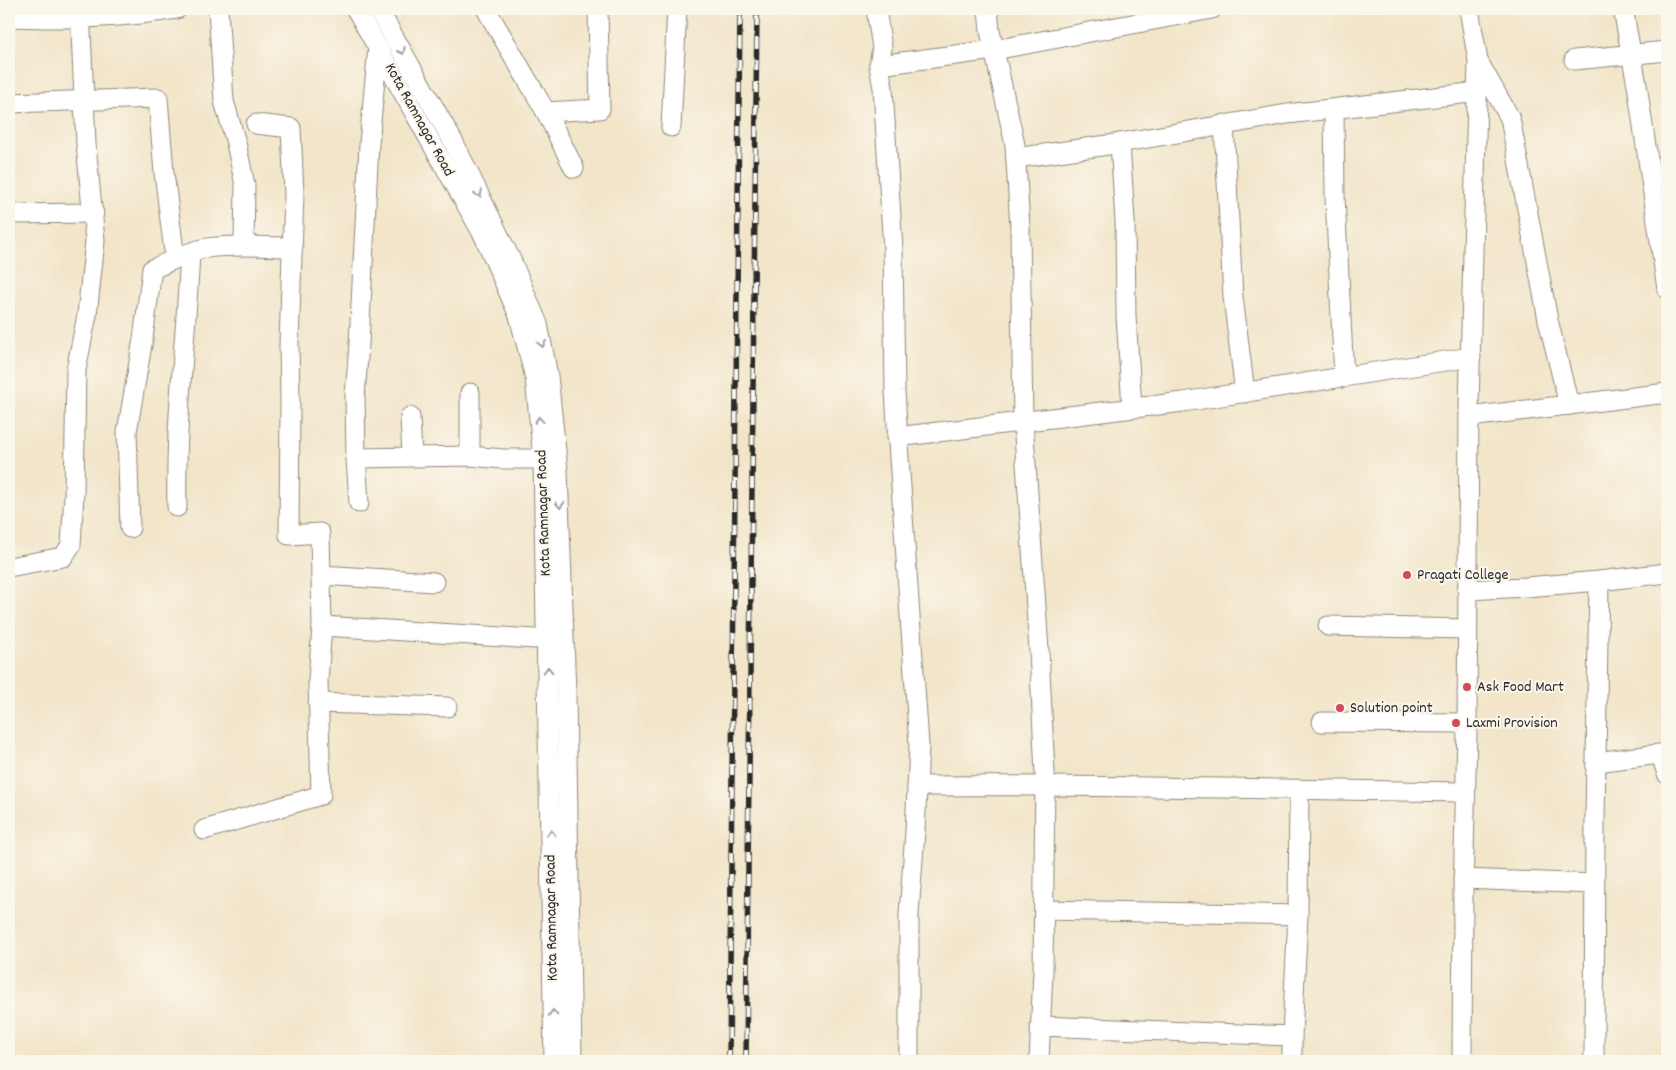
<svg xmlns="http://www.w3.org/2000/svg" width="1676" height="1070" viewBox="0 0 1676 1070" font-family="Dekko,sans-serif">
<style>
.lines{fill:none;stroke-linecap:round;stroke-linejoin:round}
.minor-casing{stroke:#8e887a;stroke-width:21}
.minor{stroke:#fff;stroke-width:19}
.rail-casing{stroke:#2b2b2b;stroke-width:5.5}
.rail{stroke:#fbf7ec;stroke-width:4;stroke-dasharray:11;stroke-linecap:butt}
.oneway{stroke:#a0a0a0}
.poi-dot{fill:#d1495b;stroke:#fbf7ec;stroke-width:2}
.labels{text-anchor:middle;dominant-baseline:central;stroke-width:4;stroke-linejoin:round;paint-order:stroke}
.street-label{font-size:16px;fill:#2b2b2b;stroke:#fbf7ec}
.poi-label{font-size:16px;fill:#2b2b2b;stroke:#fbf7ec;text-anchor:start}
</style>
<rect width="100%" height="100%" fill="#fbf7ec"/>
<filter id="ink" filterUnits="userSpaceOnUse"><feTurbulence type="fractalNoise" baseFrequency=".02" numOctaves="2"/><feDisplacementMap in="SourceGraphic" scale="10" xChannelSelector="R" yChannelSelector="G"/><feConvolveMatrix kernelMatrix="1 2 1 2 8 2 1 2 1" color-interpolation-filters="sRGB"/></filter>
<filter id="wash" filterUnits="userSpaceOnUse"><feTurbulence type="fractalNoise" baseFrequency=".0096" numOctaves="4" result="noise"/><feDisplacementMap in="SourceGraphic" scale="20" xChannelSelector="R" yChannelSelector="G"/><feGaussianBlur stdDeviation="1.12" result="paint"/><feColorMatrix in="noise" values="0 0 0 0 0 0 0 0 0 0 0 0 0 0 0 0 0 1.4 0 .05"/><feComposite in="paint" operator="in"/></filter>
<g filter="url(#wash)">
<rect width="100%" height="100%" fill="#f2e5c9"/>
</g>
<g filter="url(#ink)">
<g class="lines">
<defs>
<g id="minor">
<path d="M218 9 224 101 236 143 245 185 244 246"/>
<path d="M356 9 484 236 519 316 535 378 543 459 554 1061"/>
<path d="M378 9 454 143 512 262 538 324 548 376 558 470 566 693 572 1061"/>
<path d="M486 9 546 112 574 168"/>
<path d="M876 9 882 48 879 65 994 50 1212 9"/>
<path d="M988 9 990 31 1015 145 1020 228 1023 421 1039 650 1045 774 1043 971 1039 1061"/>
<path d="M1623 9 1637 85 1667 289"/>
<path d="M9 17C65 19 121 19 177 9"/>
<path d="M1574 60 1667 51"/>
<path d="M1479 63 1510 118 1548 320 1569 405"/>
<path d="M879 65 883 88 893 250 895 391 899 458 919 745 915 832 909 914V1061"/>
<path d="M9 103 158 98 164 173 175 259"/>
<path d="M1334 109 1335 196 1344 378"/>
<path d="M546 112 600 109 598 9"/>
<path d="M1224 124 1233 297 1245 393"/>
<path d="M671 127 677 9"/>
<path d="M1120 143 1125 221 1126 316 1132 408"/>
<path d="M1016 158 1108 145 1287 114 1478 92"/>
<path d="M9 214 94 213"/>
<path d="M470 393V456"/>
<path d="M410 417 412 456"/>
<path d="M1469 417 1667 393"/>
<path d="M897 437 1183 402 1471 357"/>
<path d="M356 458 470 456 503 459H543"/>
<path d="M359 503 356 458 355 396 359 344 369 144 378 47"/>
<path d="M177 507C175 422 186 338 190 253"/>
<path d="M130 528 127 432 143 339 152 269C170 262 188 251 207 248 235 244 265 247 293 247"/>
<path d="M9 567 63 557 71 545 74 494 76 370 87 315 95 241 86 144 80 9"/>
<path d="M321 575 434 582"/>
<path d="M1467 590 1526 587 1599 581 1667 573"/>
<path d="M322 626 535 639"/>
<path d="M1328 626 1467 629"/>
<path d="M318 703 447 707"/>
<path d="M1322 722 1467 723"/>
<path d="M1661 755 1667 774"/>
<path d="M1596 762 1667 753"/>
<path d="M917 786C1100 784 1283 790 1465 792"/>
<path d="M204 830 321 795 318 681 322 626 320 533 289 535 290 401 289 345 294 194 291 128 256 124"/>
<path d="M1463 879 1594 884"/>
<path d="M1044 910 1298 915"/>
<path d="M1040 1026 1292 1036"/>
<path d="M1292 1061V1036L1298 915 1299 790"/>
<path d="M1462 1061 1463 893 1467 732 1469 406 1478 61 1469 9"/>
<path d="M1594 1061 1595 819 1599 581"/>
</g>
</defs>
<use href="#minor" class="minor-casing"/>
<use href="#minor" class="minor"/>
<defs>
<g id="rail">
<path d="M729 1061 740 9"/>
<path d="M746 1061 757 9"/>
</g>
</defs>
<use href="#rail" class="rail-casing"/>
<use href="#rail" class="rail"/>
</g>
<defs><path id="oneway-chevron" d="M-2-3.5L2.5 0L-2 3.5" fill="none" stroke-width="1.6" stroke-linecap="round" stroke-linejoin="round" transform="scale(1.25)"/></defs>
<g class="oneway">
<use href="#oneway-chevron" transform="translate(402 51) rotate(61)"/>
<use href="#oneway-chevron" transform="translate(479 194) rotate(64)"/>
<use href="#oneway-chevron" transform="translate(542 344) rotate(79)"/>
<use href="#oneway-chevron" transform="translate(539 420) rotate(-95)"/>
<use href="#oneway-chevron" transform="translate(560 505) rotate(88)"/>
<use href="#oneway-chevron" transform="translate(548 670) rotate(-91)"/>
<use href="#oneway-chevron" transform="translate(551 833) rotate(-91)"/>
<use href="#oneway-chevron" transform="translate(553 1013) rotate(-91)"/>
</g>
</g>
<g class="poi-dot">
<circle cx="1407" cy="575" r="5"/>
<circle cx="1467" cy="687" r="5"/>
<circle cx="1340" cy="708" r="5"/>
<circle cx="1456" cy="723" r="5"/>
</g>
<g class="labels">
<g class="street-label">
<text transform="translate(419 120) rotate(61)">Kota Ramnagar Road</text>
<text transform="translate(544 513) rotate(-92)">Kota Ramnagar Road</text>
<text transform="translate(552 918) rotate(-91)">Kota Ramnagar Road</text>
</g>
<g class="poi-label">
<text x="1417" y="575">Pragati College</text>
<text x="1477" y="687">Ask Food Mart</text>
<text x="1350" y="708">Solution point</text>
<text x="1466" y="723">Laxmi Provision</text>
</g>
</g>
<rect width="1676" height="1070" fill="none" stroke="#fbf7ec" stroke-width="30"/>
</svg>
